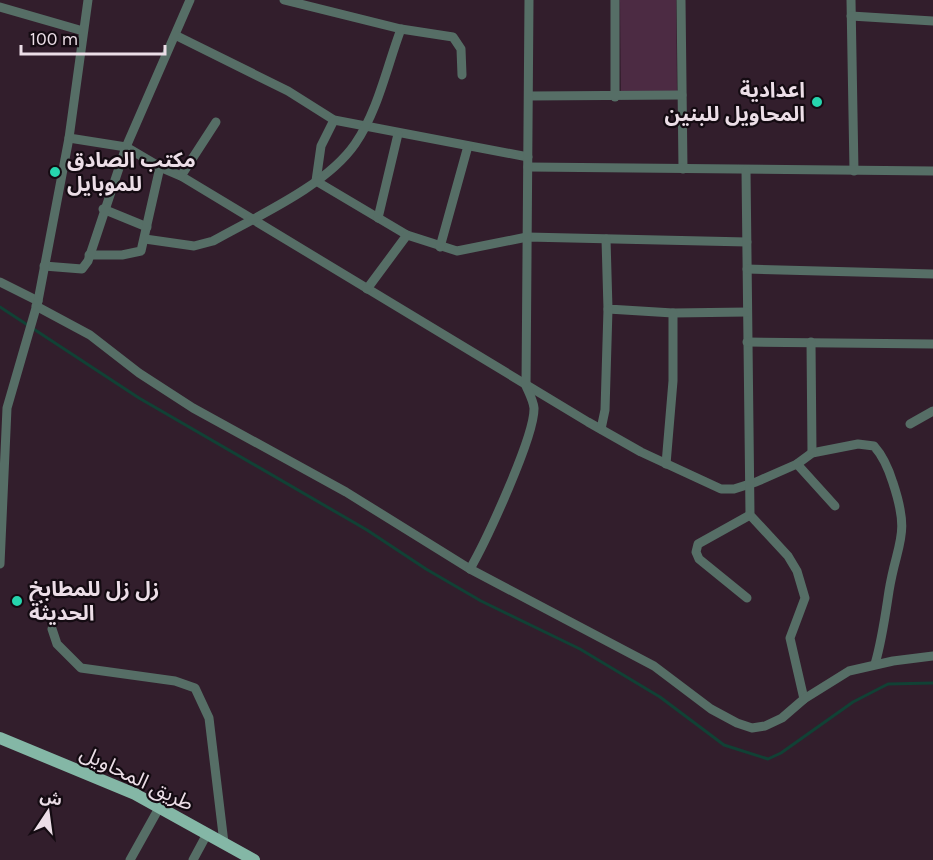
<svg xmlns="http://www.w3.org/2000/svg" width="933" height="860" viewBox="0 0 933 860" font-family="Karla,'Noto Sans Arabic',sans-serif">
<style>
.green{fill:#4c2b43}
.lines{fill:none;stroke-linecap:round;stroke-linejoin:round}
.stream{stroke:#114135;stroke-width:3}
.minor{stroke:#566e66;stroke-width:9}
.major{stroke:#84b7a6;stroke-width:12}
.poi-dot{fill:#26d5ae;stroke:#140b12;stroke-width:2}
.labels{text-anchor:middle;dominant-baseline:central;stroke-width:4.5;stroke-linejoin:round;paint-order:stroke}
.poi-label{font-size:21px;font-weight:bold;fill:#ecdee7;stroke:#140b12;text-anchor:start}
.street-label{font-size:21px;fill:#ecdee7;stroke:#140b12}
</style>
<rect width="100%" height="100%" fill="#321e2c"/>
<path class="green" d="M620 0H676L677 92H621Z"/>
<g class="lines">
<path class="stream" d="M0 307 139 398 367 530 426 569 481 601 580 649 660 697 724 745 768 759 781 753 853 702 888 684 933 683"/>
<g class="minor">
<path d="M284 0 401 29 453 37 461 49 462 75"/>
<path d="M615 0V97"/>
<path d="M681 0 683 169"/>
<path d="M851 0 854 171"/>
<path d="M0 7 83 31"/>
<path d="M851 16 933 21"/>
<path d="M177 36 288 91 334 120 528 157"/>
<path d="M529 96 682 95"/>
<path d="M334 120 321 146 316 181 407 235 457 251 527 237 747 242"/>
<path d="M69 138 126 147 160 167 181 176 588 422 641 452 721 489H734L756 482 797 464 812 453 858 444 874 446C883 456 889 470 893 483 911 537 897 541 889 591 885 617 882 640 875 664"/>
<path d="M528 167 933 171"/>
<path d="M746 170 750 515 788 556 797 571 805 598 790 638 804 699"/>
<path d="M181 176 216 122"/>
<path d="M103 209 147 227"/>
<path d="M378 218 398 134"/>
<path d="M145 239 194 246 213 241C257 216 326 186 355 144 378 111 387 66 401 29"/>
<path d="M606 239 608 309 673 313 747 312"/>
<path d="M440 247 468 146"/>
<path d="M89 255H122L141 251 160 167"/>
<path d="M44 266 82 269 88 261 126 147 190 0"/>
<path d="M747 269 933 274"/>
<path d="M0 282 38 301"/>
<path d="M367 289 407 235"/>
<path d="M36 306 90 335 139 373 193 408 346 492 470 569 654 666 711 709 737 723 752 728 765 726 782 718 804 699 849 671 893 661 933 656"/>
<path d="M747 342 933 344"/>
<path d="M811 342 812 453"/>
<path d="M910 424 933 411"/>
<path d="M601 429 605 410 608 309"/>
<path d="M666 464 673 381V313"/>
<path d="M797 464 835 506"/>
<path d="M0 564 7 408 38 301 69 138 88 0"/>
<path d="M470 569C486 541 535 436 534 408 533 400 529 393 526 386L529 0"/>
<path d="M747 598 699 559 696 552 698 544 750 515"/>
<path d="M52 629 57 644 81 668 175 681 195 688 209 718 224 843"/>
<path d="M130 860 159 808"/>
<path d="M193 860 207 834"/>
</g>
<path class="major" d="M0 738 135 794 254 860"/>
</g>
<g class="poi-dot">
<circle cx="817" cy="102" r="6"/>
<circle cx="55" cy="172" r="6"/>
<circle cx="17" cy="601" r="6"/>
</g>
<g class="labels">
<g class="poi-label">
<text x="805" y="90" text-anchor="end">اعدادية<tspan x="805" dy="24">المحاويل للبنين</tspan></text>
<text x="67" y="160">مكتب الصادق<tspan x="67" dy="24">للموبايل</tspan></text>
<text x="29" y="589">زل زل للمطابخ<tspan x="29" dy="24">الحديثة</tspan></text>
</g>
<g class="street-label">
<text transform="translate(137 778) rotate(26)">طريق المحاويل</text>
</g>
</g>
<g transform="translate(48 812) rotate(13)" stroke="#140b12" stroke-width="4.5" paint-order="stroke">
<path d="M0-4.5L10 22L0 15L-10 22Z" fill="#ecdee7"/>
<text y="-9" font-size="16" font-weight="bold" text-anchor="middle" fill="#ecdee7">ش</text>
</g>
<path d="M21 45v9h144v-9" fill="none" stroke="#ecdee7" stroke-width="3"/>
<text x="30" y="45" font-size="18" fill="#ecdee7" stroke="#140b12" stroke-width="4.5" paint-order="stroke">100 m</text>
</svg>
